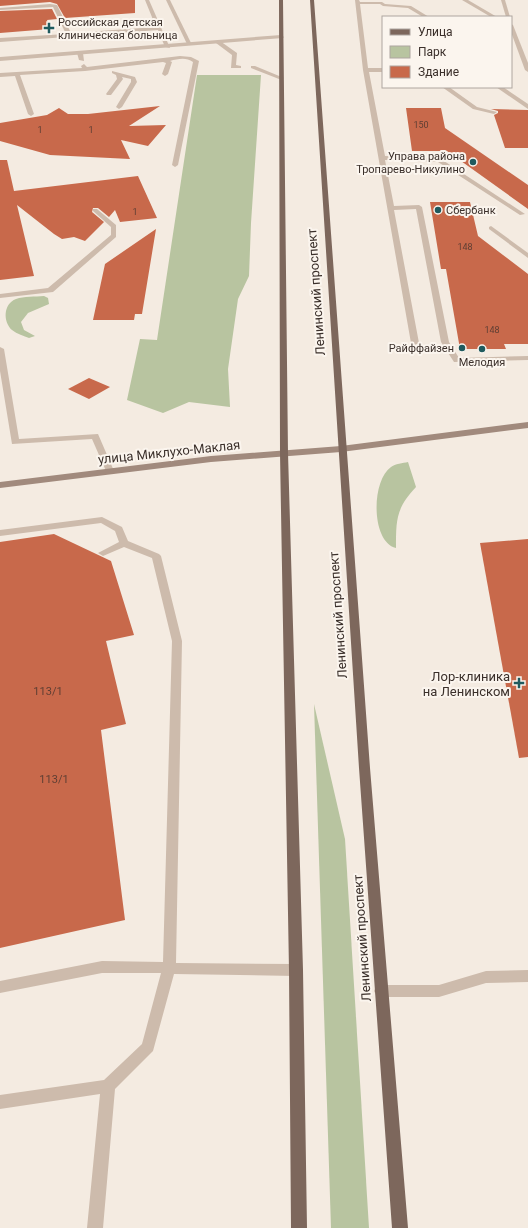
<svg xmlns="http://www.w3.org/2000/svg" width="528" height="1228" viewBox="0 0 528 1228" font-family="Roboto,sans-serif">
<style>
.green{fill:#b8c4a0}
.building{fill:#c8694b}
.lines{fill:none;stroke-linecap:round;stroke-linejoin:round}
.lane{fill:#cdbbac;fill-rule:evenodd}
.street{fill:#cdbbac;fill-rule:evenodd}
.secondary{fill:#a18a7d;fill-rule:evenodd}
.primary{fill:#7d675c;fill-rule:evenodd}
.poi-dot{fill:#1f5a5e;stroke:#fbf5ee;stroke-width:1.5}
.labels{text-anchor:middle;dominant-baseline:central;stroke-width:4;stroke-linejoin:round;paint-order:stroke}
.far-number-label{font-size:9px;fill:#5e3e33}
.far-poi-label{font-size:11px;fill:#3b302b;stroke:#fbf5ee;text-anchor:start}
.number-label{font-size:11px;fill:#5e3e33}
.street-label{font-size:13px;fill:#3b302b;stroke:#fbf5ee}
.poi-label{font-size:13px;fill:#3b302b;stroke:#fbf5ee;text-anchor:end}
</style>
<rect width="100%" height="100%" fill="#f4ebe1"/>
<g class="green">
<path d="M197 75H261L251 223 249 276 238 299 228 369 230 407 189 402 163 413 127 400 140 339 157 340Z"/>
<path d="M44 296 48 298 49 304 28 313 21 322 24 330 35 336 29 338C24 336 17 334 12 330 3 322 3 304 16 299 24 296 35 297 44 296Z"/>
<path d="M408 462 416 487C396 508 396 520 396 548 371 542 371 481 391 467 395 464 403 463 408 462Z"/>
<path d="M314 704 345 839 369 1228H331Z"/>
</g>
<g class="building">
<path d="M0 0H135V13L65 18 57 4 50 2 0 6Z"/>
<path d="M52 9 57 19 47 20 50 29 0 33V11Z"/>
<path d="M160 106 129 126 166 125 148 146 121 140 130 159 50 155 0 141V123L47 115 59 108 68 114H88Z"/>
<path d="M406 108H441L445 128 528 185V209L447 151H412Z"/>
<path d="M491 109 528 110V148H505L494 115 498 113V111Z"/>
<path d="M0 160H7L14 191 138 176 157 218 120 222 115 210 109 217 98 208H93L92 212 104 222 85 241 74 237 62 239 54 234 17 205 34 276 0 280Z"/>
<path d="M430 202H470L478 236 528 274V344H504L506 349H460L446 269H441Z"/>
<path d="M156 229 142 314H135L134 320H93L105 264Z"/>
<path d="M89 378 110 387 89 399 68 389Z"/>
<path d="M54 534 111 561 134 635 106 641 126 724 101 730 125 920 0 948V542Z"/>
<path d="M528 539V757L519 758 480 543Z"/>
</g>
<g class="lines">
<g class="lane">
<path d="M145 0H149L170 48 165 47 158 30 0 42V38L66 34 53 7 0 10V8L50 4 57 5 71 33 156 27Z"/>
<path d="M166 0H170L192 45 187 44Z"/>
<path d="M355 0H359L360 2H382L385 4 411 6 429 17H423L408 8 383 6 380 4H360L368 68H383V72H369L385 156 441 159 525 214 520 215 438 162 385 160 394 206 419 205 422 207 449 342 459 358 528 356V360L454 362 441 342 416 209 394 210 419 343 415 345 411 343 363 70Z"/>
<path d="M462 0H468L497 17H491Z"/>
<path d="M501 0H505L510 17H506Z"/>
<path d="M511 24 513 25 528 63V72L525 70 511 32Z"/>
<path d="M216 41H220L237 53 236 65 241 66V68H231L232 55 216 43Z"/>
<path d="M80 51 83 53 84 61 79 60 77 53Z"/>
<path d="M180 56 191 57 199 61 178 165 175 167 172 165 193 62C186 57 178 59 170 61L172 62 168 74 165 76 162 74 166 63 163 62 85 71 20 75 34 114 31 116 28 114 15 76 0 77V73L82 68 81 66 84 64 87 67Z"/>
<path d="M251 66H255L284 78 279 79 251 68Z"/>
<path d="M112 71 135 77 137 82 122 107 119 109 116 107 131 82V79L122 77 123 79 111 95H107L106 94 117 79 116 75 112 73Z"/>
<path d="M442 87H449L477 107 497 112 494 114 473 109Z"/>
<path d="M496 87H503L528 104V109Z"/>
<path d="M93 209H97L116 225V237L53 292 0 298V294L48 288 111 235V227L93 211Z"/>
<path d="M491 226 528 253V258L489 229V227Z"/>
<path d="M0 347 4 349 19 439 98 434 114 471 113 473 110 474 106 471 92 439 12 444 0 371Z"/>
<path d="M102 517 122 527 128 541 159 554 161 556 182 641 176 963 296 964 301 966 303 970 301 974 296 976 174 974 153 1051 115 1089 103 1228H87L100 1094 0 1109V1095L104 1080 142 1044 161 973H102L0 993V981L102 961 163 962 172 641 152 558 124 547 103 556 98 553 119 542 115 531 101 523 0 536V530Z"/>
<path d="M528 970V982L486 983 439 997H381L376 995 374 991 376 987 381 985H439L486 971Z"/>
</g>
<path class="street" d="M281 35 284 37 283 38 0 61V57Z"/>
<path class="secondary" d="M528 422V428L341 452 211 462 0 488V482L211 456 341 446Z"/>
<g class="primary">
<path d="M279 0H283L288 453 303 970 307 1228H291L289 970 280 453Z"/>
<path d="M310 0H314L370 768 408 1228H392L359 768Z"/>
</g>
</g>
<g class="poi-dot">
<path d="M47 22h4v4h4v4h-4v4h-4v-4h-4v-4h4z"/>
<circle cx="473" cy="162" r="4"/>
<circle cx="438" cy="210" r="4"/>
<circle cx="462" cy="348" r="4"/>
<circle cx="482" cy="349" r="4"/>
<path d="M517 677h4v4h4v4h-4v4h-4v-4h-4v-4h4z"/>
</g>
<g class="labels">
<g class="far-number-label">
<text x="421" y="125">150</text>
<text x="40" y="130">1</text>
<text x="91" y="130">1</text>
<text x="135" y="212">1</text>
<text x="465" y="247">148</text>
<text x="492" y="330">148</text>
</g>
<g class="far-poi-label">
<text x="58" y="22">Российская детская<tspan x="58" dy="13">клиническая больница</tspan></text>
<text x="465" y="156" text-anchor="end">Управа района<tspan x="465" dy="13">Тропарево-Никулино</tspan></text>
<text x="446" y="210">Сбербанк</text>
<text x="454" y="348" text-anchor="end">Райффайзен</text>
<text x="482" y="362" text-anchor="middle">Мелодия</text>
</g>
<g class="number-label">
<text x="48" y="691">113/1</text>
<text x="54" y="779">113/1</text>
</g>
<g class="street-label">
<text transform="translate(316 292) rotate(-94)">Ленинский проспект</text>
<text transform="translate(169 452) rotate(-6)">улица Миклухо-Маклая</text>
<text transform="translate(338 615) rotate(-94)">Ленинский проспект</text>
<text transform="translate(362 938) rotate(-94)">Ленинский проспект</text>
</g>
<g class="poi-label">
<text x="510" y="676">Лор-клиника<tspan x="510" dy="15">на Ленинском</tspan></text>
</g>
</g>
<rect x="382" y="16" width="130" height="72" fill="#fbf5ee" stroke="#aea6a0"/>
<rect x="390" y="29" width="20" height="6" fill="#7d675c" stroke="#aea6a0"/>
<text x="418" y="36" font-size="12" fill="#3b302b">Улица</text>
<rect x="390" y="46" width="20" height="12" fill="#b8c4a0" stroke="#aea6a0"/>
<text x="418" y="56" font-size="12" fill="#3b302b">Парк</text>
<rect x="390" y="66" width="20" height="12" fill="#c8694b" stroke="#aea6a0"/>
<text x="418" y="76" font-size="12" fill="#3b302b">Здание</text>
</svg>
